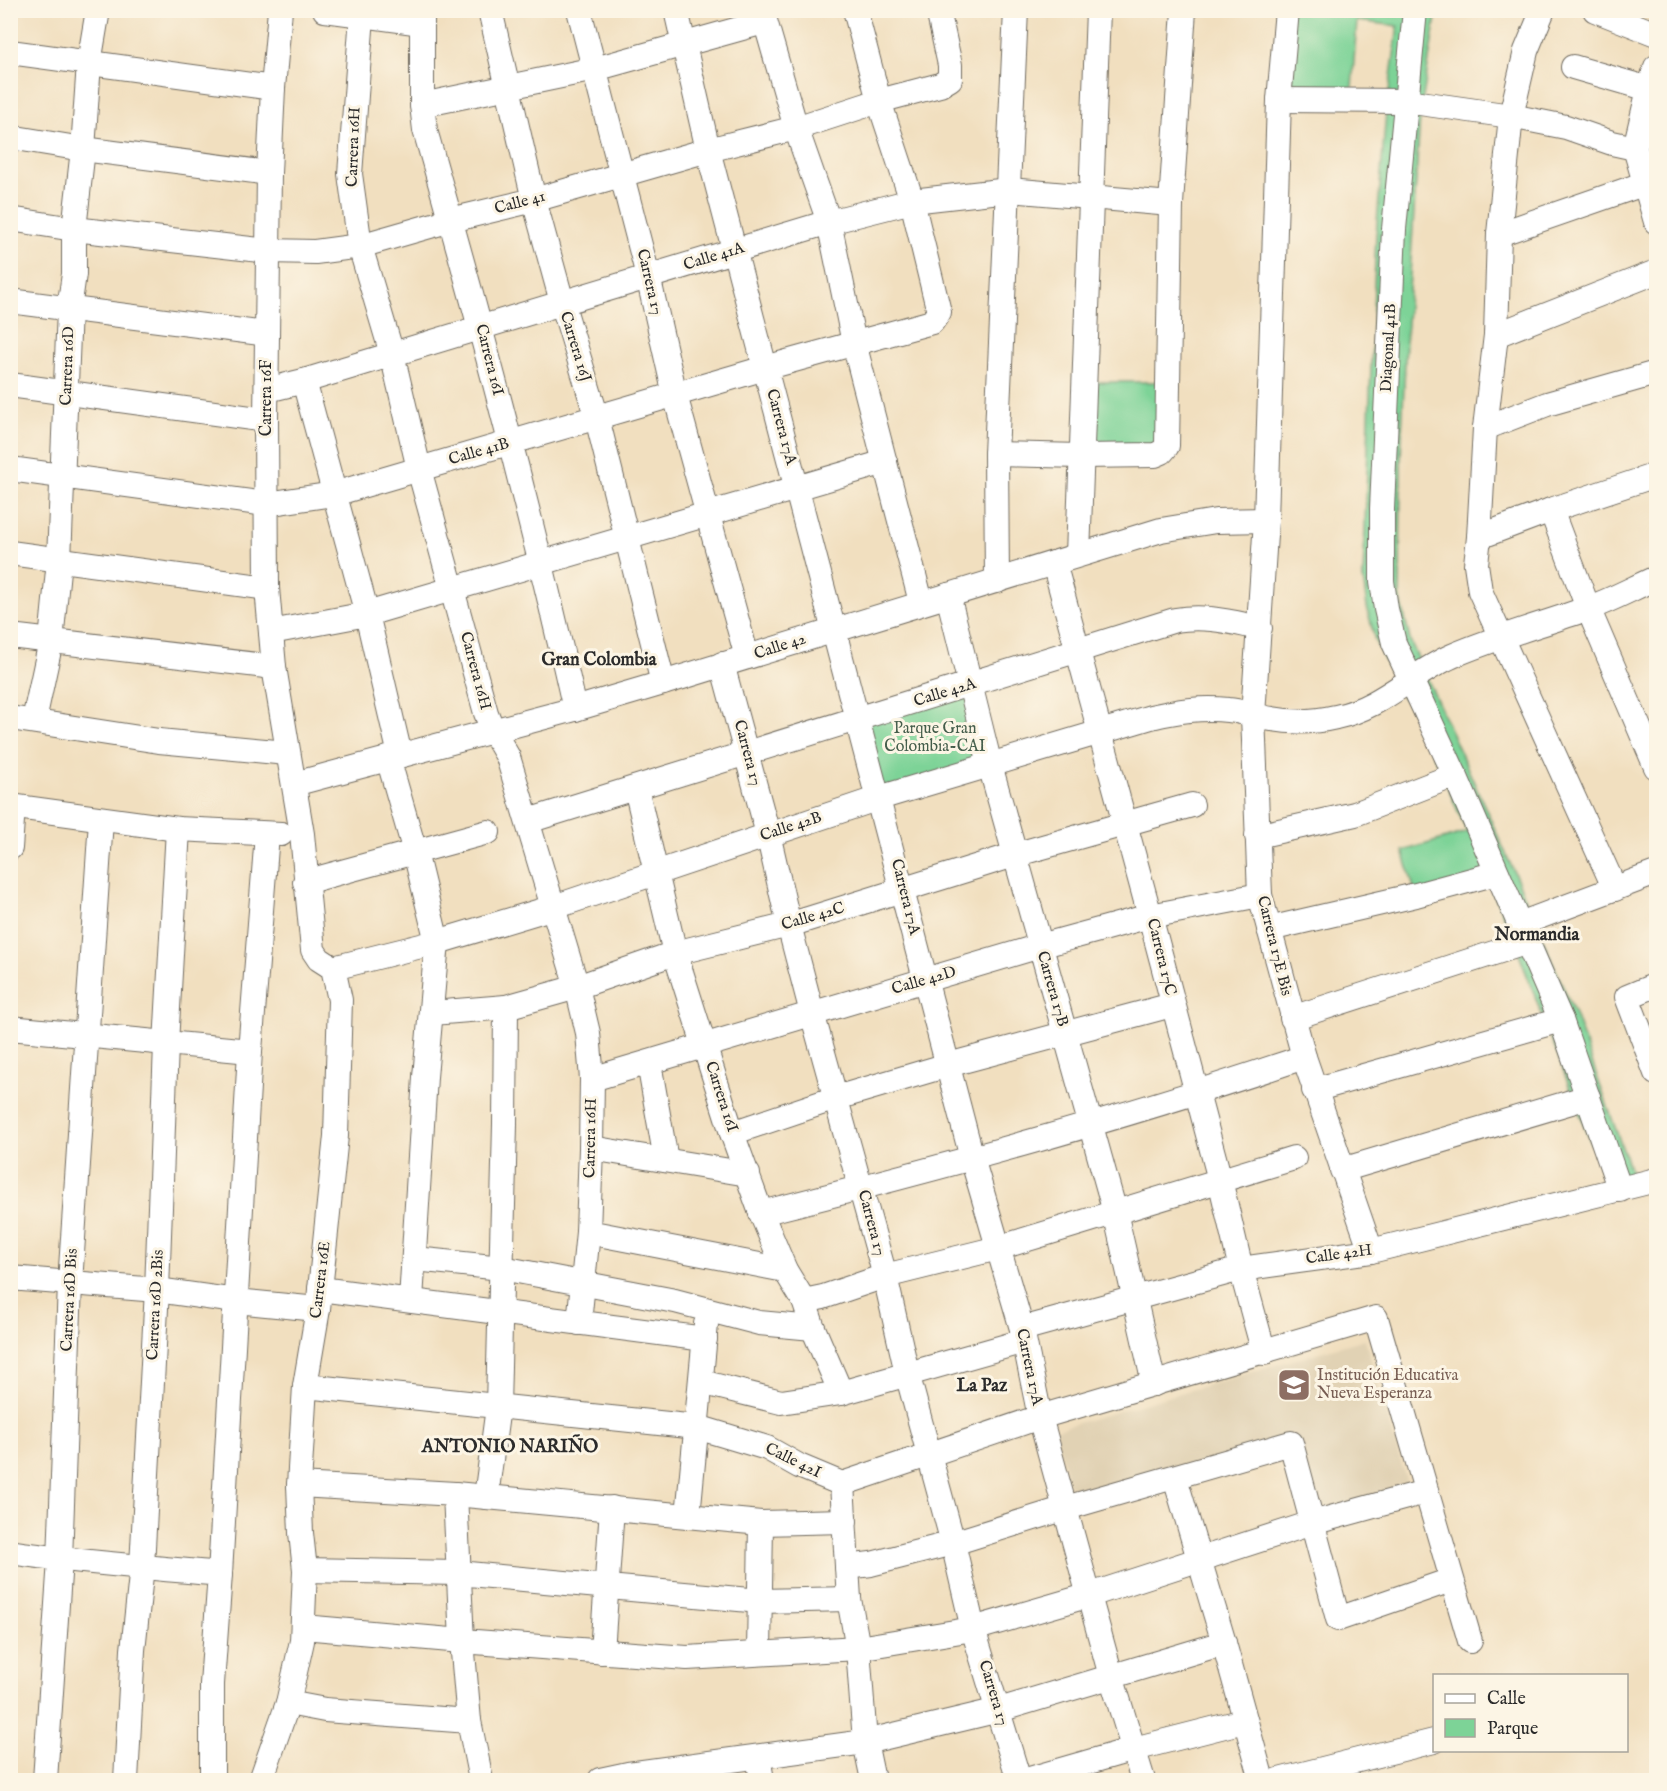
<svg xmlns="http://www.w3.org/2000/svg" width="1667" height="1791" viewBox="0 0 1667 1791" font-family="'IM FELL English',serif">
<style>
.built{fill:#e1d2b4}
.green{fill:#7dd397;stroke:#547f61;stroke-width:1.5}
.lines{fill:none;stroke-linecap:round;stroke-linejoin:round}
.minor-casing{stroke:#706a5f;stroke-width:26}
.minor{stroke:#fff;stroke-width:24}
.labels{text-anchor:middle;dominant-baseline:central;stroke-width:6;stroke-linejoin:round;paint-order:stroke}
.street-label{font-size:16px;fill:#2b2b2b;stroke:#fcf5e5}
.park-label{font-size:16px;fill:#445d4b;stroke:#fcf5e5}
.education-label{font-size:16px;fill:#785e54;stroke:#fcf5e5;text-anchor:start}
.neighbourhood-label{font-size:18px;font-weight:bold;fill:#2b2b2b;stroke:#fcf5e5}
</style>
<rect width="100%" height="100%" fill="#fcf5e5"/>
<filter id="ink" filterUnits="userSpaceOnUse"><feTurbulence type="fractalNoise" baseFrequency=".0167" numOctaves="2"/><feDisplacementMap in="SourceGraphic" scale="12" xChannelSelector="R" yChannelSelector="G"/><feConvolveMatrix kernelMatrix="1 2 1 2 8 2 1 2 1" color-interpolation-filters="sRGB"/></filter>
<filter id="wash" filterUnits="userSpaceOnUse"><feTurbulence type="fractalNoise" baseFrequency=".008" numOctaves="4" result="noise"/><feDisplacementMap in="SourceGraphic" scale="24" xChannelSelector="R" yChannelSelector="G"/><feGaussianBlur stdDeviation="1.35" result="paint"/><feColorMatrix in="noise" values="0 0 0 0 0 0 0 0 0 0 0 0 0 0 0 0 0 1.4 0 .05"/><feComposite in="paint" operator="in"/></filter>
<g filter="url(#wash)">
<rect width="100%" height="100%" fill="#f1dfbf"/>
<path class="built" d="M1365 1339 1409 1490 1318 1519 1294 1449 1074 1500 1054 1430Z"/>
<g class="green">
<path d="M1287 11H1437L1420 116 1406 339 1401 457 1400 596 1410 640 1515 874 1575 1014 1634 1181 1608 1188 1512 936 1486 876 1416 895 1403 851 1467 832 1416 715 1401 694 1375 641 1367 607 1363 578 1376 235 1386 112 1398 26 1357 21 1351 100H1279Z"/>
<path d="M1084 382H1167V446L1081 456Z"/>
<path d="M970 685 990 765 879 798 858 719Z"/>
</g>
</g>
<g filter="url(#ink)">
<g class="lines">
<defs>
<g id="minor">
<path d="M325 10 422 23"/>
<path d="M422 10V105L425 130C480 322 531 514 575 709"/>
<path d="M490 10 534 200 562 302 597 418 663 683"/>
<path d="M579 10 648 276 675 395 747 657"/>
<path d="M676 10 708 150 972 1158 1022 1329 1040 1417 1111 1676 1143 1780"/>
<path d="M762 10 796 128 829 222 854 343 921 602"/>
<path d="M1287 10 1279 100 1266 520 1253 715 1260 895 1304 1057 1371 1251"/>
<path d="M1415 10 1394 229 1382 509V581L1386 609 1394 643 1455 775 1561 1020 1620 1190"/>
<path d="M1543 10 1526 51 1511 116 1499 234 1496 335 1485 428 1479 537 1476 564 1480 591 1615 889"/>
<path d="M1595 10 1656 34"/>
<path d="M362 16 350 174 360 246 392 354 419 469 486 713 493 731 508 757 577 987 588 1033 592 1079 591 1148 588 1232 579 1323"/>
<path d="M10 52 273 88"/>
<path d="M1573 67 1649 89"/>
<path d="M1279 100 1406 101 1511 116 1566 127 1612 143 1635 148"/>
<path d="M422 105 595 69 764 22"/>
<path d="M10 137 83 149 269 173"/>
<path d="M1635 148 1649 89 1656 67"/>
<path d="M1635 148 1656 222"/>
<path d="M10 219 74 229 268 251 315 252 360 246 451 220 534 200 708 150 796 128 879 101 940 85 950 79V65L938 10"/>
<path d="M1499 234 1646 183 1656 182"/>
<path d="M10 301 267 334"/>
<path d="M1496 335 1656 272"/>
<path d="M304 381 367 614 400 755"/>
<path d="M10 385 266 420"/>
<path d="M267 390 304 381 829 222 912 201 1009 190 1171 204"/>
<path d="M1485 428 1547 404 1656 373"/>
<path d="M996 454 1081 456 1155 455 1162 452 1167 446 1171 204 1184 10"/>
<path d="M10 469 266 504 334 494 765 368 932 322 939 312 912 201 879 101 855 10"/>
<path d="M1551 510 1588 608 1656 767"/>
<path d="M1479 537 1551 510 1656 475"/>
<path d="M10 553 267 588"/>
<path d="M1078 555 1098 10"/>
<path d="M1054 563 1150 916 1220 1180 1241 1269 1264 1353"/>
<path d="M997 581 996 454 1016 10"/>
<path d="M948 595 990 765 1115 1212 1154 1384"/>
<path d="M271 632 367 614 885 462"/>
<path d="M10 636 274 667"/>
<path d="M722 664 768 834 789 925 812 1013 885 1276 907 1373 953 1543 973 1629 1019 1780"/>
<path d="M10 718 159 741 287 753"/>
<path d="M34 720 51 641 59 560 69 309 74 274V229L83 149 89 63 98 10"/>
<path d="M388 758 415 852 437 942 425 1077 411 1300"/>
<path d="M294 784 575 709 663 683 1161 530 1216 521 1266 520"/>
<path d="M636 788 675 953 732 1133 761 1213 785 1270 804 1301 813 1328 841 1393"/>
<path d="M10 806 178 829 281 834"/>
<path d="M528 821 1175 620C1206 615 1230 622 1260 628"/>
<path d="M1257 836 1355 814 1455 775"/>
<path d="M10 848 13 806"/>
<path d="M305 882 488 832"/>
<path d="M1520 924 1656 873"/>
<path d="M1269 929 1416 895 1497 873"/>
<path d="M333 968 437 942 554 907 879 798 1151 717C1177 711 1201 707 1228 710 1243 711 1257 717 1272 719 1294 723 1315 722 1336 717 1381 708 1411 674 1452 656 1496 637 1541 625 1586 609 1610 601 1633 588 1656 578"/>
<path d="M1656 985 1627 997 1656 1073"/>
<path d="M432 1013 506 1007 577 987 675 953 789 925 1014 855 1192 805"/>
<path d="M1292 1018 1528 942"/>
<path d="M10 1028 250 1051"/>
<path d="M649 1063 666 1160"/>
<path d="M592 1079 1040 946 1150 916 1260 895"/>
<path d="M1314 1090 1561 1020"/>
<path d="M732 1133 836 1098 948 1065 1172 1005"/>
<path d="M591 1148 748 1174"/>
<path d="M1342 1170 1588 1097"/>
<path d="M761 1213C944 1167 1125 1118 1304 1057"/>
<path d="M588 1232 785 1270"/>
<path d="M415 1259 502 1268 675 1301 759 1323 813 1328"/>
<path d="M10 1278 157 1290 236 1301 318 1309"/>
<path d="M320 1289 705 1339"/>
<path d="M804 1301 823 1297 885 1276 998 1248 1294 1158"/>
<path d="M1022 1329 1241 1269 1371 1251 1656 1180"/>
<path d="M701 1382 781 1402 841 1393 1024 1341"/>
<path d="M305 1386 697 1427 767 1448 799 1466 842 1484 1040 1417 1376 1318 1470 1641"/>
<path d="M1175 1478 1224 1643 1262 1780"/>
<path d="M842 1484 849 1599 858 1648 865 1742 873 1780"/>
<path d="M299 1485 455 1494 761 1523 845 1521"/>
<path d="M455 1494 462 1641 469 1721 481 1780"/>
<path d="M486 1497 498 1407 505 1124 506 1007"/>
<path d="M688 1516 706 1324"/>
<path d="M10 1552C80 1563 150 1567 220 1574"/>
<path d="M847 1567 871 1564 953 1543 1066 1508 1291 1443 1338 1619 1451 1580"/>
<path d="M305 1570 458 1573 760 1601 849 1599"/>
<path d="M303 1627 462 1641 687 1658 858 1648 973 1629 1090 1595 1312 1523 1425 1492"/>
<path d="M602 1652 612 1508"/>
<path d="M759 1653 761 1523"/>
<path d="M288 1703 325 1710 469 1721"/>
<path d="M758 1757 762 1780"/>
<path d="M45 1780 60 1560 70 1283 101 820"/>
<path d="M126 1780 133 1650 142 1566 157 1290 166 1044 178 829"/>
<path d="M212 1780V1684L220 1574 250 1051 267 834"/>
<path d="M261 1780 288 1703 302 1641 305 1570 301 1533 299 1485 305 1386 318 1309 336 1136 340 1000 333 968 319 959 313 950 302 834 274 667 267 588 266 420 269 173 273 88 280 10"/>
<path d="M600 1780 628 1774 865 1742 999 1710 1224 1643"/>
<path d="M1026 1780 1134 1749 1244 1721"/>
<path d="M1279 1780 1434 1741"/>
</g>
</defs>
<use href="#minor" class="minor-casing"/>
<use href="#minor" class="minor"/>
</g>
</g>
<defs>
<symbol id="university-square" viewBox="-11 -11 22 22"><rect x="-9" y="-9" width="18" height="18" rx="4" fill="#8d6e63" stroke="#fcf5e5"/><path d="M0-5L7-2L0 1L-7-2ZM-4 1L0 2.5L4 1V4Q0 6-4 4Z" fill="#fff"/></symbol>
</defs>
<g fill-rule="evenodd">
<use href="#university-square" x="1275" y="1366" width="38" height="38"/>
</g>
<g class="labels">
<g class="street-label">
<text transform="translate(354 147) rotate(-88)">Carrera 16H</text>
<text transform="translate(520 203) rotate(-15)">Calle 41</text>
<text transform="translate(714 257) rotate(-17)">Calle 41A</text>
<text transform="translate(649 282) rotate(77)">Carrera 17</text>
<text transform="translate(575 347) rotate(73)">Carrera 16J</text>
<text transform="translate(1389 348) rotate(-87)">Diagonal 41B</text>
<text transform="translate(489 360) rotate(76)">Carrera 16I</text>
<text transform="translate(68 366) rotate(-88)">Carrera 16D</text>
<text transform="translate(267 398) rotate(-90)">Carrera 16F</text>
<text transform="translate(781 427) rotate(75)">Carrera 17A</text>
<text transform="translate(479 452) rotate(-16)">Calle 41B</text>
<text transform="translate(780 647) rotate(-18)">Calle 42</text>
<text transform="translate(475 671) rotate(75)">Carrera 16H</text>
<text transform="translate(945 693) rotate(-17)">Calle 42A</text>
<text transform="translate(747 753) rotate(75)">Carrera 17</text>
<text transform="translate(791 827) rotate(-18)">Calle 42B</text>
<text transform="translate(905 897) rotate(76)">Carrera 17A</text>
<text transform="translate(813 917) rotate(-16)">Calle 42C</text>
<text transform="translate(1274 946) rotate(76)">Carrera 17E Bis</text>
<text transform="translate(1161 957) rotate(76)">Carrera 17C</text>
<text transform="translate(924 981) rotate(-16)">Calle 42D</text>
<text transform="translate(1052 989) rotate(74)">Carrera 17B</text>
<text transform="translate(721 1097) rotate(72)">Carrera 16I</text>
<text transform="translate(591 1138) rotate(-89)">Carrera 16H</text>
<text transform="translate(871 1223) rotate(75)">Carrera 17</text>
<text transform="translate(1339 1255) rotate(-8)">Calle 42H</text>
<text transform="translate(321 1280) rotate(-83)">Carrera 16E</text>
<text transform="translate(70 1300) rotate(-87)">Carrera 16D Bis</text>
<text transform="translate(156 1305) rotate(-87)">Carrera 16D 2Bis</text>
<text transform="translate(1029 1367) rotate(78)">Carrera 17A</text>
<text transform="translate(793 1461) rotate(26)">Calle 42I</text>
<text transform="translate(993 1693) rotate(73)">Carrera 17</text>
</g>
<g class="park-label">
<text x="935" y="729">Parque Gran<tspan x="935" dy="18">Colombia-CAI</tspan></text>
</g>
<g class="education-label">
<text x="1317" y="1376">Institución Educativa<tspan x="1317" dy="18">Nueva Esperanza</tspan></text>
</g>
<g class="neighbourhood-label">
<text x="599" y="660">Gran Colombia</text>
<text x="1537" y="935">Normandia</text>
<text x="982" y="1386">La Paz</text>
<text x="510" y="1447">ANTONIO NARIÑO</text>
</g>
</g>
<rect width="1667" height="1791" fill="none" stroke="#fcf5e5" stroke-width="36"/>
<rect x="1433" y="1674" width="195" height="78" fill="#fcf5e5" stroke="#a8a49b" stroke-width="1.5"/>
<rect x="1445" y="1694" width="30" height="9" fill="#ffffff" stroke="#a8a49b" stroke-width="1.5"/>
<text x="1487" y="1704" font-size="18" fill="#2b2b2b">Calle</text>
<rect x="1445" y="1719" width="30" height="18" fill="#7dd397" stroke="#a8a49b" stroke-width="1.5"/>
<text x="1487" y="1734" font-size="18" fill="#2b2b2b">Parque</text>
</svg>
